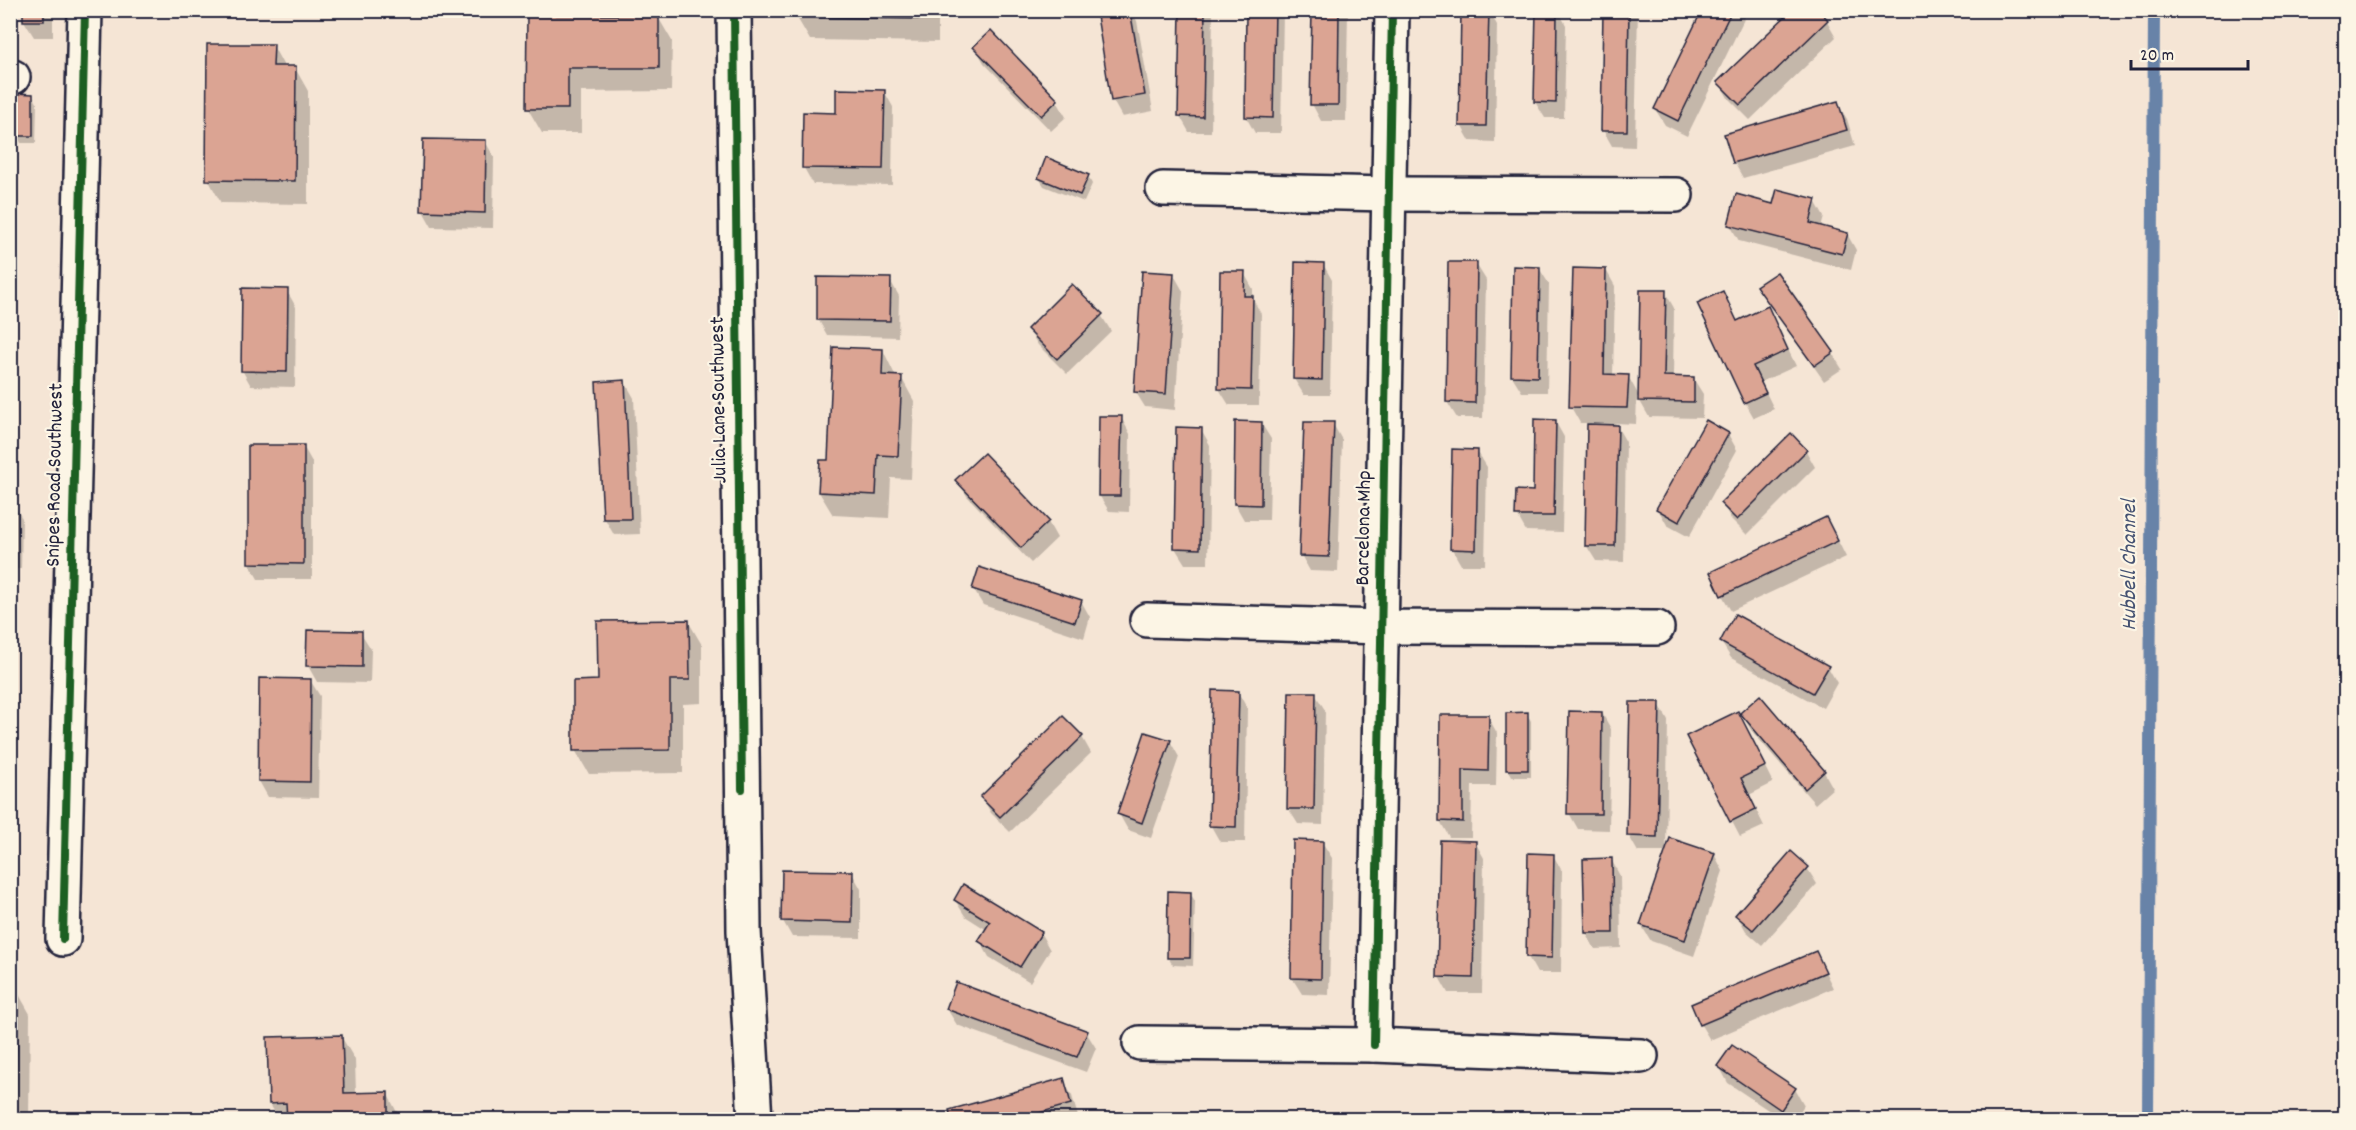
<svg xmlns="http://www.w3.org/2000/svg" width="2356" height="1130" viewBox="0 0 2356 1130" font-family="Dekko,sans-serif">
<style>
.shadow{fill:#0003}
.lines{fill:none;stroke-linecap:round;stroke-linejoin:round}
.stream{stroke:#6883a8;stroke-width:12}
.building{fill:#dba493;stroke:#22223b;stroke-width:1.5}
.minor-casing{stroke:#22223b;stroke-width:38}
.minor{stroke:#fcf5e5;stroke-width:33}
.cycleway-casing{stroke:#fcf5e5;stroke-width:11}
.cycleway{stroke:#1b5e20;stroke-width:8}
.labels{text-anchor:middle;dominant-baseline:central;stroke-width:4.5;stroke-linejoin:round;paint-order:stroke}
.street-label{font-size:21px;fill:#22223b;stroke:#fcf5e5}
.water-label{font-size:22px;font-style:italic;fill:#455272;stroke:#fcf5e5}
</style>
<rect width="100%" height="100%" fill="#f5e5d5"/>
<filter id="ink" filterUnits="userSpaceOnUse"><feTurbulence type="fractalNoise" baseFrequency=".0167" numOctaves="2"/><feDisplacementMap in="SourceGraphic" scale="12" xChannelSelector="R" yChannelSelector="G"/><feConvolveMatrix kernelMatrix="1 2 1 2 8 2 1 2 1" color-interpolation-filters="sRGB"/></filter>
<g filter="url(#ink)">
<g class="shadow">
<path d="M24 10H53V37H34L24 21Z"/>
<path d="M796 10H938V42L810 40 796 16Z"/>
<path d="M1131 10 1137 21 1153 111 1122 117 1113 101 1097 11Z"/>
<path d="M1182 10H1213L1211 132H1189L1180 116Z"/>
<path d="M1248 10H1283L1281 133H1255L1246 117Z"/>
<path d="M1314 10 1348 11 1346 121H1321L1312 104Z"/>
<path d="M1489 10 1497 25 1495 142 1470 141 1461 125Z"/>
<path d="M1537 10H1558L1566 25 1564 118H1545L1535 102Z"/>
<path d="M1605 10H1638L1635 147 1612 146 1603 130Z"/>
<path d="M1703 10H1742L1745 17 1687 136 1665 125 1655 109Z"/>
<path d="M1817 10 1827 21 1836 37 1750 120 1728 98 1719 82Z"/>
<path d="M528 17H658L672 41 671 91 581 92V133H542L528 109Z"/>
<path d="M273 46 285 68H295L308 91V204L221 203 208 179Z"/>
<path d="M975 47 1057 101 1066 117 1051 131 984 63Z"/>
<path d="M884 91 893 107 892 185 813 184 804 168 837 114Z"/>
<path d="M33 95 37 103 36 143H21L17 135Z"/>
<path d="M1837 103 1847 119 1855 146 1743 178 1734 162Z"/>
<path d="M424 140 485 141 494 157 493 228 432 227 423 211Z"/>
<path d="M1088 176 1092 184 1084 202 1044 186 1039 178Z"/>
<path d="M1815 201 1824 217 1821 228 1847 234 1856 250 1851 270 1739 241 1730 225 1774 206Z"/>
<path d="M10 261 13 266 12 330H10Z"/>
<path d="M1323 264 1332 280 1330 395H1304L1294 379Z"/>
<path d="M1476 264 1486 280 1483 418H1457L1447 402Z"/>
<path d="M1539 268 1549 284 1547 392H1522L1512 376Z"/>
<path d="M1606 270 1615 286 1613 376H1628L1639 396 1665 292 1674 308 1673 378H1693L1703 394 1702 418 1649 417 1637 396 1636 424 1615 423 1626 442 1624 562 1596 561 1586 545 1589 423H1580L1571 407Z"/>
<path d="M1244 273 1253 289V299L1261 314 1259 405H1229L1219 389Z"/>
<path d="M1174 275 1183 291 1175 410 1145 407 1135 391Z"/>
<path d="M890 280 899 296 898 337 827 335 818 319Z"/>
<path d="M1758 287 1832 353 1842 369 1824 381Z"/>
<path d="M287 291 296 307 295 387 251 386 242 370Z"/>
<path d="M1722 293 1738 322 1768 308 1796 366 1761 382 1774 409 1754 418 1745 402Z"/>
<path d="M1101 315 1111 331 1067 374 1038 345 1028 329Z"/>
<path d="M883 350 896 377H901L914 401 911 479 891 478 889 518 833 515 819 492 829 462Z"/>
<path d="M625 382 634 398 640 534 614 535 605 519Z"/>
<path d="M1121 417 1130 434 1129 512 1109 511 1099 495Z"/>
<path d="M1555 421 1564 437 1562 532 1526 531 1517 515 1534 492Z"/>
<path d="M1261 423 1271 439 1269 520H1244L1235 504Z"/>
<path d="M1333 424 1342 440 1338 572 1310 571 1301 555Z"/>
<path d="M1201 429 1210 445 1208 564H1185L1175 548Z"/>
<path d="M1728 434 1737 450 1689 537 1667 525 1658 509Z"/>
<path d="M1791 435 1806 451 1815 467 1747 535 1731 519 1722 503Z"/>
<path d="M303 446 312 462V579H258L249 563Z"/>
<path d="M1477 451 1487 467 1485 565H1461L1452 549Z"/>
<path d="M957 480 1048 522 1057 538 1031 563 967 496Z"/>
<path d="M10 499 22 518 21 569H10Z"/>
<path d="M1835 535 1846 557 1731 611 1722 595Z"/>
<path d="M973 589 1081 601 1090 617 1084 638 983 605Z"/>
<path d="M688 621 702 645V703L683 704V773L589 774 575 750 600 682Z"/>
<path d="M361 633 371 649 370 683 317 682 308 666Z"/>
<path d="M1721 642 1828 667 1837 683 1823 708 1731 658Z"/>
<path d="M310 680 320 696 318 798 268 797 259 781Z"/>
<path d="M1238 692 1247 708 1245 842H1220L1211 826Z"/>
<path d="M1315 694 1325 710 1323 825 1298 824 1288 808Z"/>
<path d="M1760 698 1824 772 1833 788 1815 804 1751 730 1742 714Z"/>
<path d="M1659 704 1668 720 1666 852 1714 854 1723 871 1694 956 1651 941 1641 925 1666 852H1638L1629 836Z"/>
<path d="M1602 713 1611 729 1609 830 1578 829 1569 813Z"/>
<path d="M1527 714 1531 721V777H1512L1508 769Z"/>
<path d="M1442 716 1488 717 1497 733 1496 786H1472L1471 837H1449L1440 821Z"/>
<path d="M1063 718 1082 737 1091 753 1010 832 991 813 982 797Z"/>
<path d="M1746 729 1773 783 1749 795 1764 826 1740 837 1688 737Z"/>
<path d="M1170 741 1179 757 1151 838 1128 830 1119 814Z"/>
<path d="M1322 842 1332 858 1329 995 1302 994 1292 978Z"/>
<path d="M1475 842 1484 858 1482 993H1448L1439 977Z"/>
<path d="M1553 855 1562 871 1561 973H1537L1528 957Z"/>
<path d="M1611 859 1620 876 1621 948 1595 949 1586 933 1584 860Z"/>
<path d="M1807 868 1817 884 1762 945 1746 931 1737 915Z"/>
<path d="M852 873 861 889V938L792 937 783 921Z"/>
<path d="M1190 893 1195 901 1193 966 1173 965 1168 958Z"/>
<path d="M955 900 1041 934 1050 950 1030 982 989 957 980 941 987 930 965 916Z"/>
<path d="M1816 953 1833 988 1710 1040 1701 1025Z"/>
<path d="M17 991 30 1014 29 1120H10Z"/>
<path d="M947 1009 1086 1032 1096 1048 1086 1072 957 1025Z"/>
<path d="M341 1036 355 1060 356 1094 387 1093 401 1120H279L270 1104Z"/>
<path d="M1719 1066 1795 1089 1804 1105 1795 1120H1783L1728 1083Z"/>
<path d="M1063 1080 1072 1096 1079 1120H953Z"/>
</g>
<g class="lines">
<path class="stream" d="M2148 1120 2154 10"/>
</g>
<g class="building">
<rect x="23" y="10" width="21" height="11"/>
<path d="M795 10H925V19L795 17Z"/>
<path d="M1096 10H1130L1145 95 1111 101Z"/>
<path d="M1180 10H1205L1203 117 1178 116Z"/>
<path d="M1246 10H1275L1273 118 1245 117Z"/>
<path d="M1312 10H1339L1338 105H1310Z"/>
<path d="M1461 10H1489L1486 126H1459Z"/>
<path d="M1536 10H1557L1556 103 1534 102Z"/>
<path d="M1603 10H1629L1627 131H1601Z"/>
<path d="M1702 10H1732L1678 121 1654 109Z"/>
<path d="M1792 10H1819L1828 20 1740 105 1717 82Z"/>
<path d="M527 15H659V68H568V109H526Z"/>
<path d="M991 30 1058 100 1041 116 973 47Z"/>
<path d="M207 44H274L273 66H296L295 181 206 180Z"/>
<path d="M836 89 885 90 883 169 802 168 803 112 836 113Z"/>
<path d="M16 93 33 94V136H16Z"/>
<path d="M1838 101 1847 130 1733 163 1724 134Z"/>
<path d="M423 139 486 140 485 213 421 211Z"/>
<path d="M1046 157 1089 175 1080 195 1038 178Z"/>
<path d="M1777 189 1816 199 1810 223 1848 233 1842 254 1728 225 1736 194 1773 204Z"/>
<path d="M1295 262 1324 263 1322 380 1293 379Z"/>
<path d="M1448 262H1477L1475 403 1446 402Z"/>
<path d="M1513 266 1540 267 1538 377 1511 376Z"/>
<path d="M1573 268 1606 269 1604 374 1629 375 1627 408 1569 407Z"/>
<path d="M1142 271 1174 273 1166 394 1134 392Z"/>
<path d="M1220 271H1245L1244 296H1253L1251 390 1218 389Z"/>
<path d="M1777 272 1834 352 1814 366 1756 286Z"/>
<path d="M817 277 891 278 890 321 817 320Z"/>
<path d="M1072 284 1103 314 1057 359 1027 329Z"/>
<path d="M242 288 288 289 287 372 241 371Z"/>
<path d="M1640 290H1666L1664 376 1694 377V402L1638 401Z"/>
<path d="M1723 291 1737 321 1768 306 1788 350 1753 366 1766 393 1744 403 1697 303Z"/>
<path d="M833 347 883 349 882 375 902 376 898 456 878 455 876 495 818 492 820 460H828Z"/>
<path d="M625 380 631 519H603L596 382Z"/>
<path d="M1099 416H1122L1120 496H1098Z"/>
<path d="M1534 419 1556 420 1554 516H1515L1516 490 1533 491Z"/>
<path d="M1706 420 1729 433 1679 522 1656 509Z"/>
<path d="M1235 421 1262 422 1261 505 1234 504Z"/>
<path d="M1304 422H1334L1329 557 1299 556Z"/>
<path d="M1587 424 1618 425 1615 546H1585Z"/>
<path d="M1176 427 1202 428 1200 549 1174 548Z"/>
<path d="M1791 433 1807 450 1737 520 1720 503Z"/>
<path d="M248 445H304V564L248 563Z"/>
<path d="M1452 449 1478 450 1476 550 1450 549Z"/>
<path d="M984 453 1049 521 1021 548 955 480Z"/>
<path d="M1826 517 1838 541 1721 596 1710 572Z"/>
<path d="M979 567 1082 600 1075 622 972 589Z"/>
<path d="M1735 614 1829 666 1813 693 1720 642Z"/>
<path d="M689 620 690 680H670V750L573 751V681L598 680 597 621Z"/>
<path d="M307 630 362 631V667L306 666Z"/>
<path d="M259 678 311 679 310 782 258 781Z"/>
<path d="M1212 690 1239 691 1236 827 1209 826Z"/>
<path d="M1289 692H1316L1314 809H1287Z"/>
<path d="M1760 695 1825 771 1805 789 1740 713Z"/>
<path d="M1630 702H1660L1657 837 1627 836Z"/>
<path d="M1569 711 1602 712 1601 814H1567Z"/>
<path d="M1738 711 1766 766 1741 778 1756 809 1730 822 1686 736Z"/>
<path d="M1528 712V770H1506V713Z"/>
<path d="M1440 715H1489L1488 771 1463 770V822L1439 821Z"/>
<path d="M1063 716 1083 736 1000 817 980 797Z"/>
<path d="M1145 732 1171 740 1142 823 1117 814Z"/>
<path d="M1670 838 1715 853 1685 940 1640 925Z"/>
<path d="M1293 840 1323 841 1321 979 1291 978Z"/>
<path d="M1440 840 1476 841 1473 978 1437 977Z"/>
<path d="M1791 851 1809 867 1753 930 1735 915Z"/>
<path d="M1528 853 1554 854 1552 958 1526 957Z"/>
<path d="M1612 858 1613 933H1585L1583 859Z"/>
<path d="M782 870 853 871 852 923 781 921Z"/>
<path d="M963 884 1042 932 1020 967 978 941 990 922 954 900Z"/>
<path d="M1168 891 1191 892 1190 958H1167Z"/>
<path d="M1816 951 1826 972 1700 1025 1691 1004Z"/>
<path d="M956 982 1088 1031 1077 1057 946 1009Z"/>
<path d="M10 989H18L15 1120H10Z"/>
<path d="M342 1035 344 1093 388 1092V1120H287L286 1103 269 1104 267 1037Z"/>
<path d="M1732 1045 1796 1088 1781 1110 1717 1066Z"/>
<path d="M1064 1078 1071 1104 1014 1120H951L949 1110Z"/>
<path d="M1740 1112 1747 1120H1731Z"/>
</g>
<g class="lines">
<defs>
<g id="minor">
<path d="M734 10 744 931 755 1120"/>
<path d="M10 77H13"/>
<path d="M1163 189 1389 194 1676 195"/>
<path d="M1147 620 1382 627 1657 628"/>
<path d="M63 939 85 10"/>
<path d="M1140 1043 1374 1045 1641 1056"/>
<path d="M1374 1045 1392 10"/>
</g>
</defs>
<use href="#minor" class="minor-casing"/>
<use href="#minor" class="minor"/>
<defs>
<g id="cycleway">
<path d="M734 10 742 789"/>
<path d="M63 939 85 10"/>
<path d="M1374 1045 1392 10"/>
</g>
</defs>
<use href="#cycleway" class="cycleway-casing"/>
<use href="#cycleway" class="cycleway"/>
</g>
</g>
<g class="labels">
<g class="street-label">
<text transform="translate(720 400) rotate(-91)">Julia Lane Southwest</text>
<text transform="translate(56 475) rotate(-89)">Snipes Road Southwest</text>
<text transform="translate(1365 528) rotate(-89)">Barcelona Mhp</text>
</g>
<g class="water-label">
<text transform="translate(2130 565) rotate(-90)">Hubbell Channel</text>
</g>
</g>
<rect width="2356" height="1130" fill="none" stroke="#fcf5e5" stroke-width="36"/>
<rect x="18" y="18" width="2320" height="1094" fill="none" stroke="#22223b" stroke-width="2" filter="url(#ink)"/>
<path d="M2131 60v9h117v-9" fill="none" stroke="#22223b" stroke-width="3"/>
<text x="2140" y="60" font-size="18" fill="#22223b" stroke="#fcf5e5" stroke-width="4.5" paint-order="stroke">20 m</text>
</svg>
